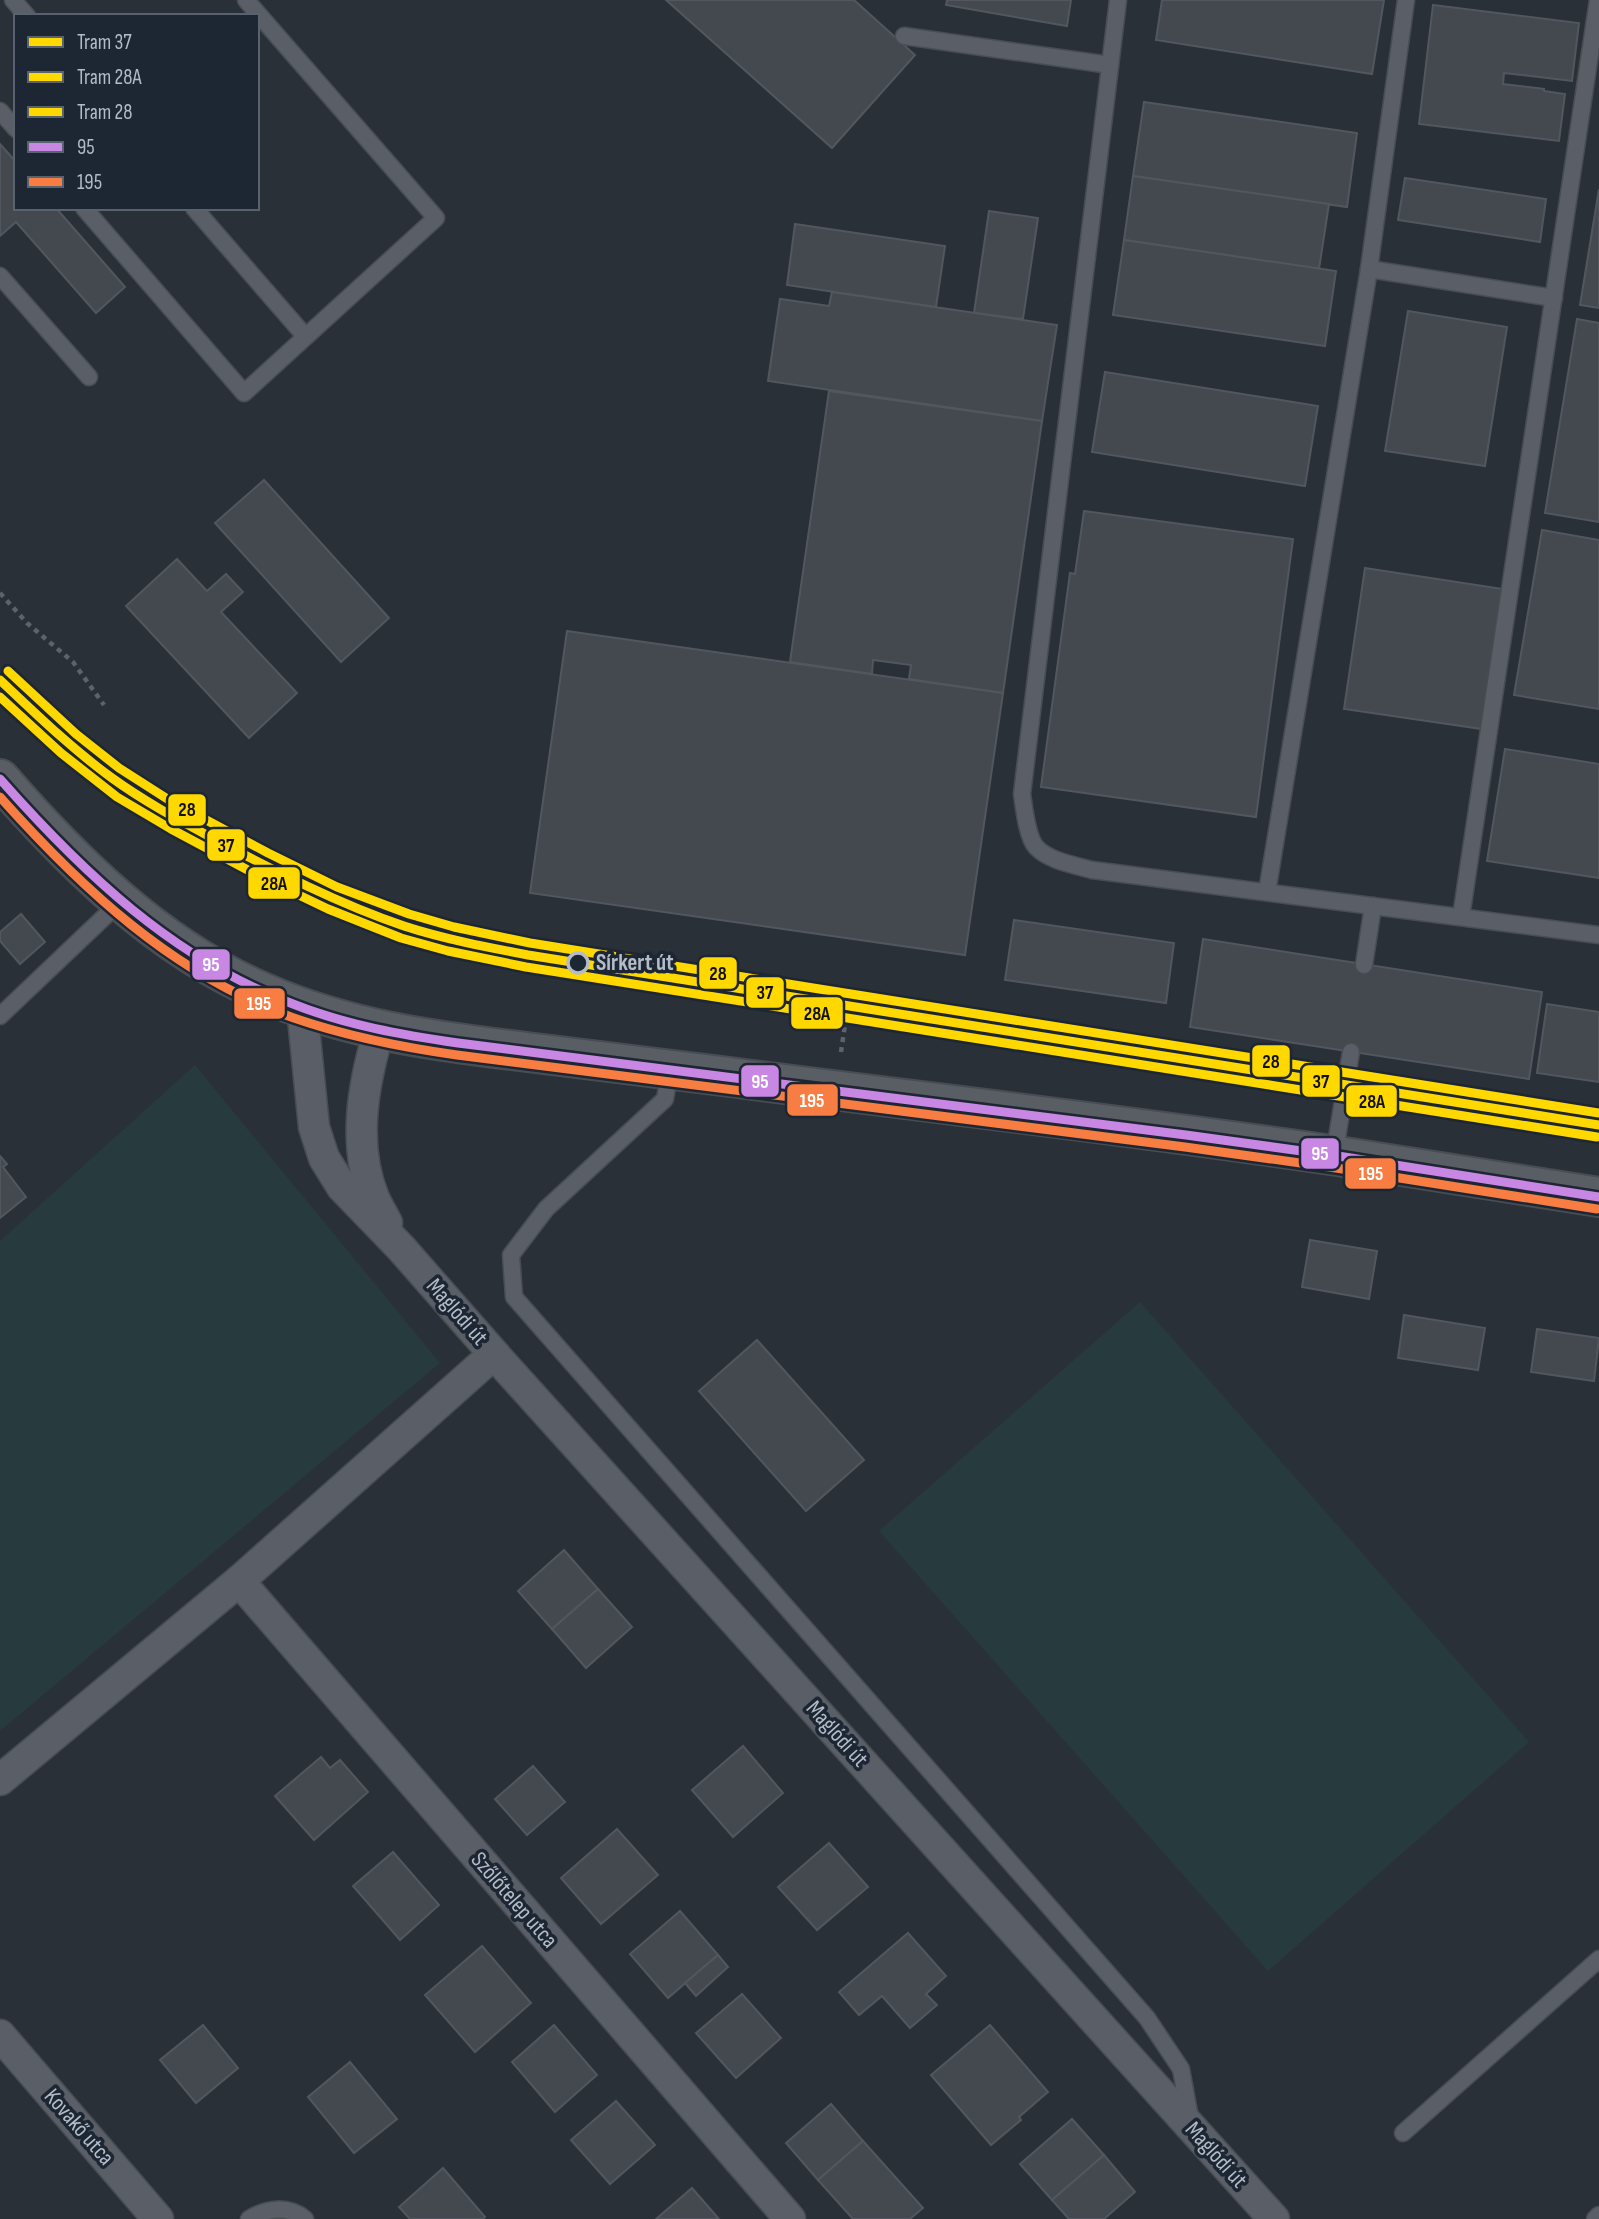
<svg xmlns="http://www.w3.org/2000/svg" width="1599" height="2219" viewBox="0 0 1599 2219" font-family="'Sofia Sans Condensed',sans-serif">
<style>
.green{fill:#273a3e}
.building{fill:#444950;stroke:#52575f;stroke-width:2}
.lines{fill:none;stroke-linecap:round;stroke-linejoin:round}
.lane-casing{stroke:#484c53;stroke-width:19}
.street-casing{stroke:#484c53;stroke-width:33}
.secondary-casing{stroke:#484c53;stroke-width:42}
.path{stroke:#5d636a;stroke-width:4.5;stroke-dasharray:5 5;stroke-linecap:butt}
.lane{stroke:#5a5e66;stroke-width:16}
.street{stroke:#5a5e66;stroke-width:30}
.secondary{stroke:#595d64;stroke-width:38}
.bus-1-casing{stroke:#1d2633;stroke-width:14}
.bus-2-casing{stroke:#1d2633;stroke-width:14}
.bus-1{stroke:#c787e3;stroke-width:9}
.bus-2{stroke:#f77d43;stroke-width:9}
.tram-1-casing{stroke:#1d2633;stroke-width:14}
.tram-2-casing{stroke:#1d2633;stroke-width:14}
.tram-3-casing{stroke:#1d2633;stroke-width:14}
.tram-1{stroke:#ffd800;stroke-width:9}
.tram-2{stroke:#ffd800;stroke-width:9}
.tram-3{stroke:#ffd800;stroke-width:9}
.stop-dot{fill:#1d2633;stroke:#b4bcc9;stroke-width:3.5}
.labels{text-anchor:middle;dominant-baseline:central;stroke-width:7;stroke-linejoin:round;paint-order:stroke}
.stop-label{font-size:23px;font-weight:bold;fill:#b4bcc9;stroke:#1d2633;text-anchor:start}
.street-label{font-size:23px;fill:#b4bcc9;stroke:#1d2633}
.line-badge{stroke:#1d2633;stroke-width:2.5}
.badge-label{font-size:19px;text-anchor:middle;font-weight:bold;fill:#fff}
.pale-badge-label{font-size:19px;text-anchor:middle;font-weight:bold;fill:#111}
</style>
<rect width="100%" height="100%" fill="#2a3038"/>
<g class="green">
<path d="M195 1065 440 1363 0 1731V1241Z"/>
<path d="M1140 1302 1529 1742 1268 1971 879 1531Z"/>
</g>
<g class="building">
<path d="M666 0H854L915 55 832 148Z"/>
<path d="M947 0H1071L1067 26 946 5Z"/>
<path d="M1162 0H1384L1372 74 1156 40Z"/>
<path d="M1433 5 1579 23 1572 81 1504 73 1503 84 1544 89V91L1565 94 1559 141 1419 124Z"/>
<path d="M1144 102 1357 133 1347 207 1133 176Z"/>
<path d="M0 144 16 162V208H56L125 287 96 313 16 222 0 236Z"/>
<path d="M1133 176 1329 204 1319 269 1124 240Z"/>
<path d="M1405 178 1546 199 1540 242 1398 220Z"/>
<path d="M1599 189V308L1580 305Z"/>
<path d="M989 211 1038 218 1023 319 974 313Z"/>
<path d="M795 224 945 246 936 307 787 285Z"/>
<path d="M1124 240 1336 271 1325 346 1113 315Z"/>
<path d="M832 292 1057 325 1042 421 768 381 780 299 829 306Z"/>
<path d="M1408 311 1507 327 1485 466 1385 451Z"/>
<path d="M1577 319 1599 323V522L1545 513Z"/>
<path d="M1105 372 1318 406 1305 486 1092 452Z"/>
<path d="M829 391 1042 421 1003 693 909 679 911 665 873 660 872 674 790 662Z"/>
<path d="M264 480 389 618 341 662 215 523Z"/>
<path d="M1084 511 1293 539 1256 817 1041 787 1070 573 1075 574Z"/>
<path d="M1542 530 1599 540V709L1514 695Z"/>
<path d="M177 559 207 591 226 574 243 592 221 612 297 693 249 738 126 606Z"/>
<path d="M1365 568 1503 589 1482 729 1344 709Z"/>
<path d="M567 631 1003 693 965 955 530 893Z"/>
<path d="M1505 749 1599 764V878L1487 861Z"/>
<path d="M21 914 45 942 20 964 0 941V932Z"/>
<path d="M1014 920 1174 943 1166 1003 1005 980Z"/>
<path d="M1203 939 1542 992 1529 1079 1190 1027Z"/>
<path d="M1547 1004 1599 1012V1082L1537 1073Z"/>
<path d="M0 1156 7 1164 3 1167 26 1197 0 1218Z"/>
<path d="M1310 1240 1377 1251 1369 1299 1302 1287Z"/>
<path d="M1404 1315 1485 1328 1478 1370 1398 1358Z"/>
<path d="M1537 1329 1599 1338 1594 1381 1531 1372Z"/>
<path d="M757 1340 864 1460 806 1511 699 1391Z"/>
<path d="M564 1550 598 1589 552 1629 518 1591Z"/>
<path d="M598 1589 632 1627 586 1668 552 1629Z"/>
<path d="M743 1746 783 1793 733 1837 692 1790Z"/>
<path d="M321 1757 330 1768 340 1760 368 1792 314 1840 275 1796Z"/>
<path d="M533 1766 565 1802 527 1835 495 1799Z"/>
<path d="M617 1829 658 1875 601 1924 561 1878Z"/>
<path d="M829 1843 868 1887 817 1930 778 1887Z"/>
<path d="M393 1852 439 1905 400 1940 353 1886Z"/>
<path d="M680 1911 718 1955 668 1998 630 1954Z"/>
<path d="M908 1933 946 1976 926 1994 937 2005 910 2028 882 1996 859 2015 839 1992Z"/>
<path d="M482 1946 531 2003 475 2052 425 1995Z"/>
<path d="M718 1955 728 1967 696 1996 685 1983Z"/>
<path d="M742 1994 781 2038 736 2078 696 2033Z"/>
<path d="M203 2025 238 2068 196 2103 160 2060Z"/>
<path d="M554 2025 597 2075 555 2112 512 2062Z"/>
<path d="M990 2025 1048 2092 1019 2117 1021 2120 991 2145 931 2075Z"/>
<path d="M350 2062 397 2119 354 2153 308 2097Z"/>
<path d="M616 2101 655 2145 610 2184 571 2140Z"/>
<path d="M831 2104 863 2141 818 2180 786 2143Z"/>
<path d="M1072 2119 1104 2155 1052 2200 1020 2164Z"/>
<path d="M863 2141 923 2208 910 2219H853L818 2180Z"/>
<path d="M1104 2155 1135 2192 1104 2219H1069L1052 2200Z"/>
<path d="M443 2168 485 2217 483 2219H410L399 2207Z"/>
<path d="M692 2188 719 2219H656Z"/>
</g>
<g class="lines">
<defs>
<g id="lane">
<path d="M13 0 27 16"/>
<path d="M1118 0 1022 794C1024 807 1027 837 1036 847 1049 861 1074 865 1092 870L1599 935"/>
<path d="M904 36 1110 65"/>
<path d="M0 111 16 129"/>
<path d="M84 208 244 393 436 218 246 0"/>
<path d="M194 208 305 336"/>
<path d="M1369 269 1554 298"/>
<path d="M0 276 89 377"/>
<path d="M1267 892 1369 269 1406 0"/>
<path d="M1461 917 1598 0"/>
<path d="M1364 965 1373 906"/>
<path d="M0 1016 120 902"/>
<path d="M670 1069 665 1099 546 1209 511 1255 514 1297 1147 2018 1181 2069 1190 2118"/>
<path d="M1334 1156 1351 1052"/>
<path d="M1403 2133 1599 1959"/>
<path d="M249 2219C267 2208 288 2205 305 2219"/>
<path d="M1595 2219 1599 2215"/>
</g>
<g id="street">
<path d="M302 1008 314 1127 324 1158 342 1187 401 1248 494 1354 1274 2219"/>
<path d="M379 1031C363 1084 352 1145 374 1198 378 1207 383 1215 387 1223"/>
<path d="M239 1581 790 2219"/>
<path d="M0 1780 239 1581 494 1354"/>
<path d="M0 2035 158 2219"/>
</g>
<path id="secondary" d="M0 779C73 863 158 947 262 992 348 1030 434 1041 527 1052 594 1060 662 1068 730 1077 932 1103 1136 1126 1338 1156 1425 1169 1512 1184 1599 1197"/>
</defs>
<use href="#lane" class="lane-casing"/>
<use href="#street" class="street-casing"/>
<use href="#secondary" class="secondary-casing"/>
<g class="path">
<path d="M0 593 27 623 73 662 104 705"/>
<path d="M841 1052 850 991"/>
</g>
<use href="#lane" class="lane"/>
<use href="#street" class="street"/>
<use href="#secondary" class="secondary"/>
<defs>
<path id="bus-1" d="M0 779C83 873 173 959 293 1004 346 1025 402 1035 458 1043L1186 1135 1338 1156 1599 1197"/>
<path id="bus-2" d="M0 797C82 889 173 974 291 1017 345 1036 400 1047 457 1055L1185 1147 1336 1168 1597 1209"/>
</defs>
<use href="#bus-1" class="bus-1-casing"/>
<use href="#bus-2" class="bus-2-casing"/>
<use href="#bus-1" class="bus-1"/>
<use href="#bus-2" class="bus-2"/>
<defs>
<path id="tram-1" d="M0 680C36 714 72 749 112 778 145 802 181 821 216 840 277 872 339 904 404 926 444 939 486 947 528 955L1599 1125"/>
<path id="tram-2" d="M0 697 61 753 117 797 171 829 257 875 328 909 401 938 448 951 526 967 1597 1137"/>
<path id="tram-3" d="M8 671 76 734 119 768 169 800 268 853 337 887 409 914 454 927 530 943 1599 1113"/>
</defs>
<use href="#tram-1" class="tram-1-casing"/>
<use href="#tram-2" class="tram-2-casing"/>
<use href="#tram-3" class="tram-3-casing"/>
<use href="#tram-1" class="tram-1"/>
<use href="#tram-2" class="tram-2"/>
<use href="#tram-3" class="tram-3"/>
</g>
<circle class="stop-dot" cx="578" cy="963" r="10"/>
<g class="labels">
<g class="stop-label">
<text x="596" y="963">Sírkert út</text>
</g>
<g class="street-label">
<text transform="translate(457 1312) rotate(49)">Maglódi út</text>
<text transform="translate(837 1734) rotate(48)">Maglódi út</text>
<text transform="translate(514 1900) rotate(49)">Szőlőtelep utca</text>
<text transform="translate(79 2127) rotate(49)">Kovakő utca</text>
<text transform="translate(1216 2155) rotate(48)">Maglódi út</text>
</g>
</g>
<g class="line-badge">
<rect x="167" y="793" width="40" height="34" rx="7" fill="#ffd800"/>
<rect x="206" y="828" width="40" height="34" rx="7" fill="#ffd800"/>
<rect x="247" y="866" width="54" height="34" rx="7" fill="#ffd800"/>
<rect x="191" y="948" width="40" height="33" rx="7" fill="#c787e3"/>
<rect x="698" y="956" width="40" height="34" rx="7" fill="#ffd800"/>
<rect x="745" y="976" width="40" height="33" rx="7" fill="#ffd800"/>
<rect x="233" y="987" width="53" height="33" rx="7" fill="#f77d43"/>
<rect x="790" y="996" width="54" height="34" rx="7" fill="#ffd800"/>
<rect x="1251" y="1044" width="40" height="34" rx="7" fill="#ffd800"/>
<rect x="1301" y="1064" width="40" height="34" rx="7" fill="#ffd800"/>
<rect x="740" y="1064" width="40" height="34" rx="7" fill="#c787e3"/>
<rect x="786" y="1083" width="53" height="34" rx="7" fill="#f77d43"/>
<rect x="1345" y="1084" width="53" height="34" rx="7" fill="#ffd800"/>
<rect x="1300" y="1137" width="40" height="33" rx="7" fill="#c787e3"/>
<rect x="1344" y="1157" width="53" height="33" rx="7" fill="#f77d43"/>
</g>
<g class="badge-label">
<text x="211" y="971">95</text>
<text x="259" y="1010">195</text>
<text x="760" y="1088">95</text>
<text x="812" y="1107">195</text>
<text x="1320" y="1160">95</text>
<text x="1371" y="1180">195</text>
</g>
<g class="pale-badge-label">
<text x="187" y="816">28</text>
<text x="226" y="852">37</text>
<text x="274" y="890">28A</text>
<text x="718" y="980">28</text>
<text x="765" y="999">37</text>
<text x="817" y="1020">28A</text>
<text x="1271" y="1068">28</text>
<text x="1321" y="1088">37</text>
<text x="1372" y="1108">28A</text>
</g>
<rect x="14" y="14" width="245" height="196" fill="#1d2633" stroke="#59626f" stroke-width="2"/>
<rect x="28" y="37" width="35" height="10" fill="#ffd800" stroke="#59626f" stroke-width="2"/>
<text x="77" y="49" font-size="21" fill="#b4bcc9">Tram 37</text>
<rect x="28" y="72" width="35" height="10" fill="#ffd800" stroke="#59626f" stroke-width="2"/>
<text x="77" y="84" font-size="21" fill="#b4bcc9">Tram 28A</text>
<rect x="28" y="107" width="35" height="10" fill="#ffd800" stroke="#59626f" stroke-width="2"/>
<text x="77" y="119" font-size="21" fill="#b4bcc9">Tram 28</text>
<rect x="28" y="142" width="35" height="10" fill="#c787e3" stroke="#59626f" stroke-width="2"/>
<text x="77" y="154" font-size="21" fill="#b4bcc9">95</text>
<rect x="28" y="177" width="35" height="10" fill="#f77d43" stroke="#59626f" stroke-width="2"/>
<text x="77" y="189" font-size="21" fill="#b4bcc9">195</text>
</svg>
